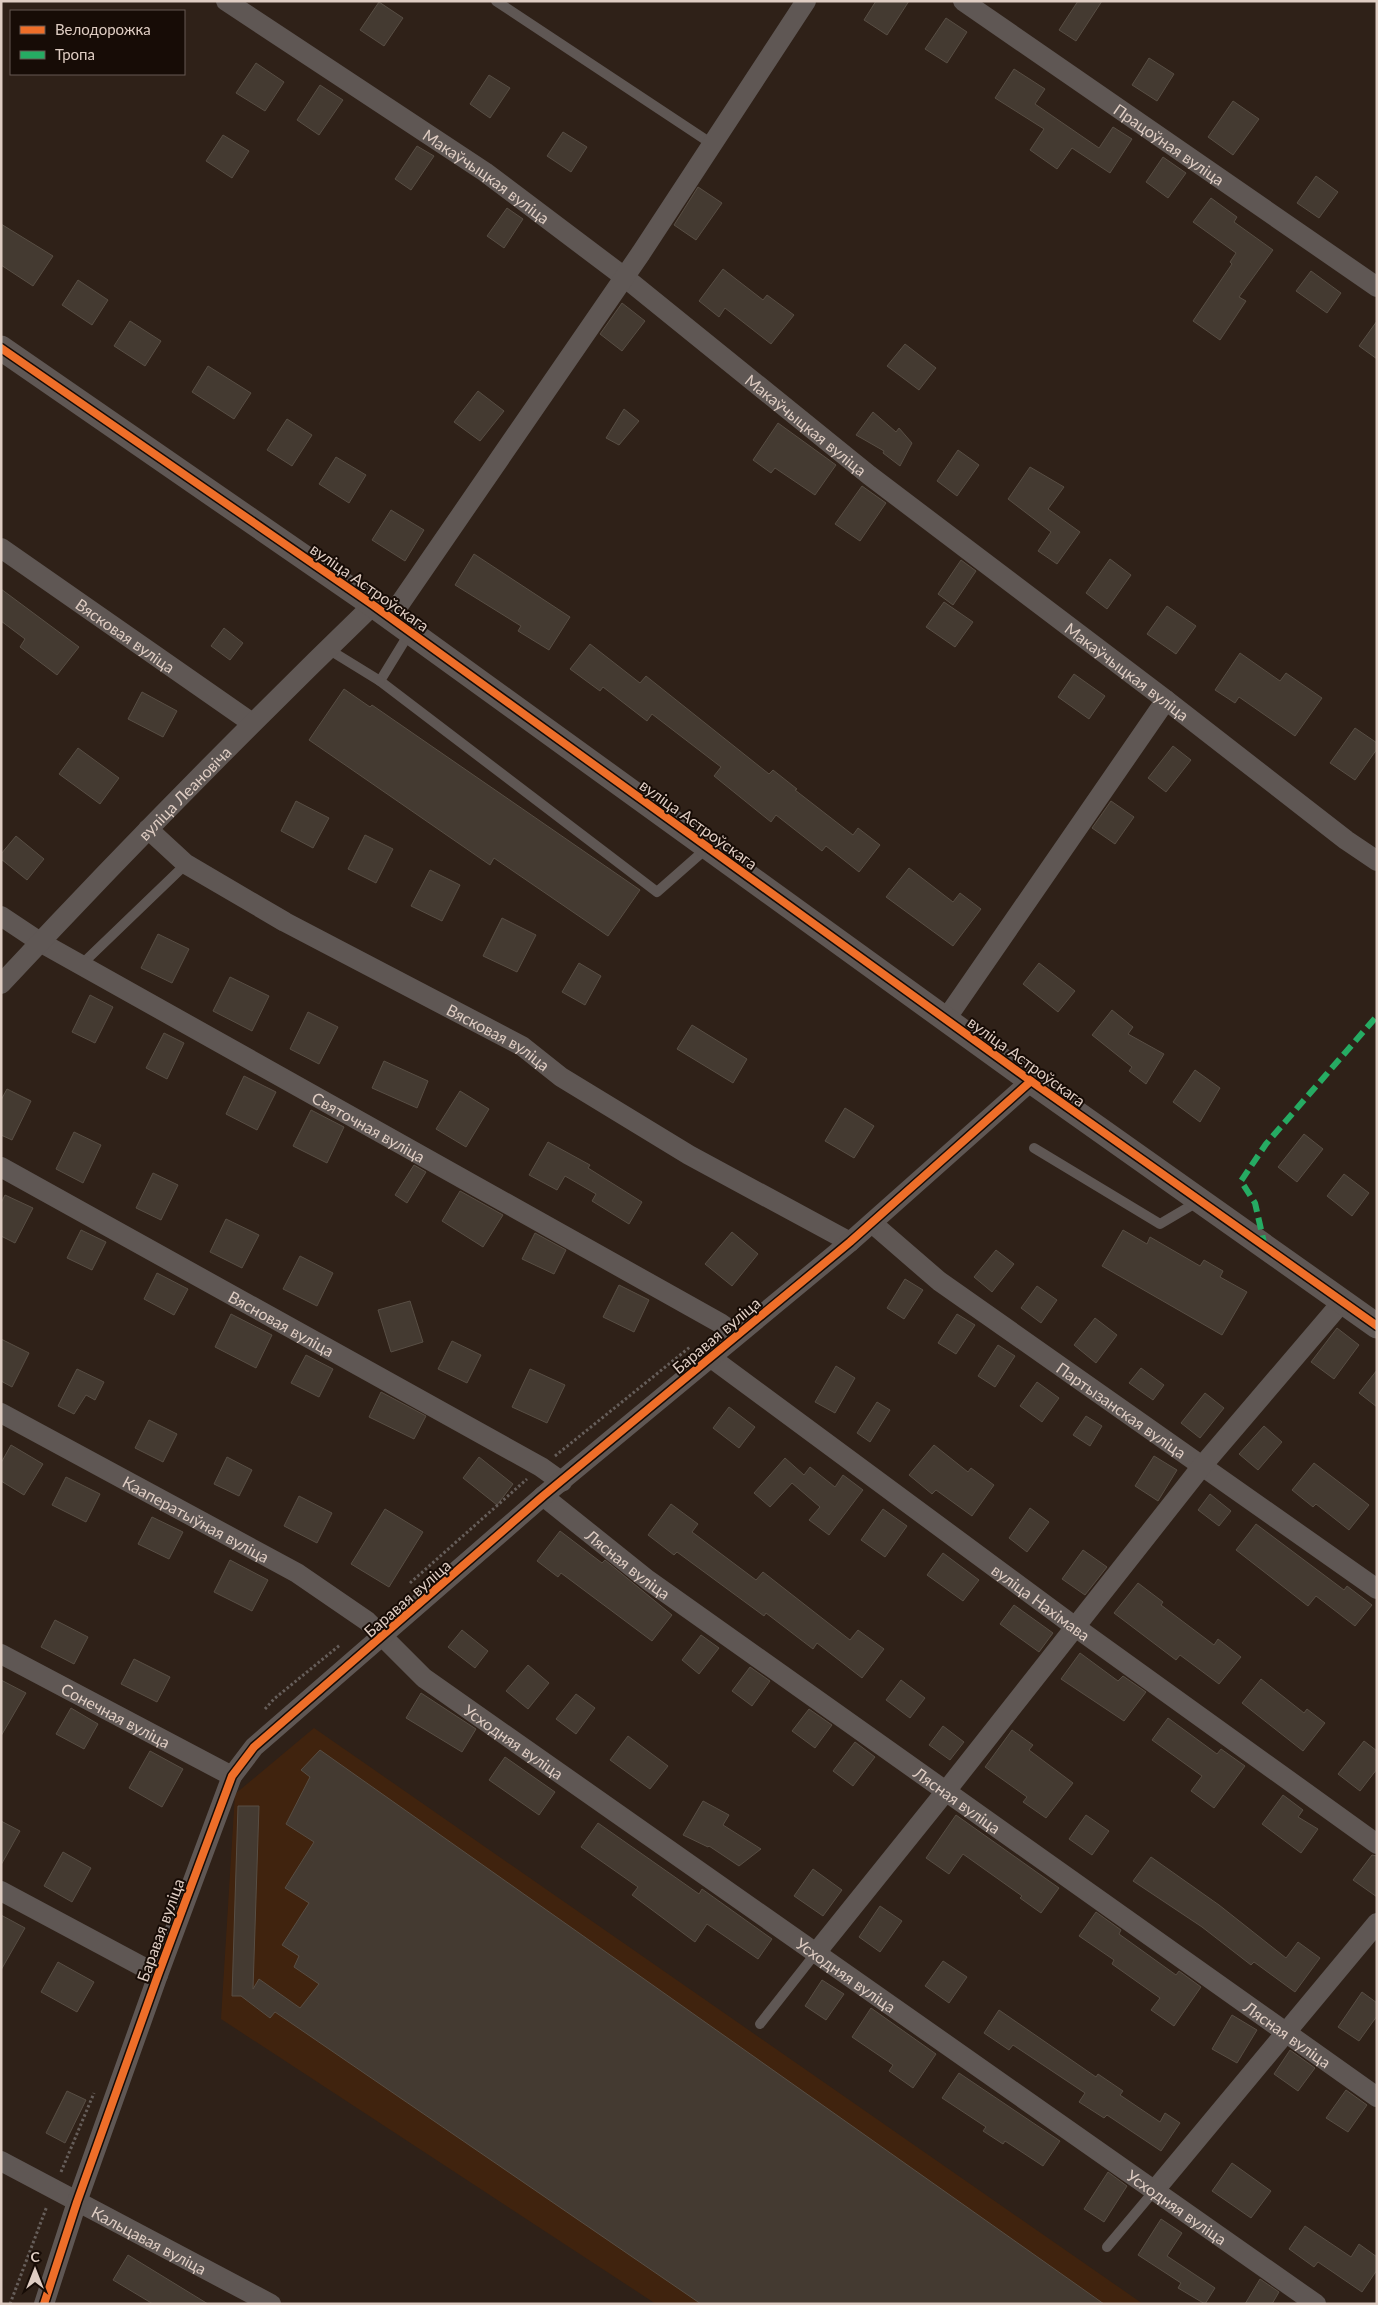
<svg xmlns="http://www.w3.org/2000/svg" width="1378" height="2305" viewBox="0 0 1378 2305" font-family="Lato,sans-serif">
<style>
.built{fill:#40230e}
.building{fill:#443a31;stroke:#584e44}
.lines{fill:none;stroke-linecap:round;stroke-linejoin:round}
.path{stroke:#665e5a;stroke-width:3;stroke-dasharray:2.5 2.5;stroke-linecap:butt}
.service{stroke:#5f5754;stroke-width:10}
.minor{stroke:#5f5754;stroke-width:20}
.tertiary{stroke:#5f5754;stroke-width:25}
.quiet{stroke:#26ab63;stroke-width:6;stroke-dasharray:12 6;stroke-linecap:butt}
.cycleway-casing{stroke:#170c06;stroke-width:11}
.cycleway{stroke:#ee6e29;stroke-width:8}
.labels{text-anchor:middle;dominant-baseline:central;stroke-width:4;stroke-linejoin:round;paint-order:stroke}
.street-label{font-size:16px;fill:#dfcdc3;stroke:#170c06}
</style>
<rect width="100%" height="100%" fill="#2f2118"/>
<path class="built" d="M314 1728 1143 2304H656L221 2019 235 1794Z"/>
<g class="building">
<path d="M876 1H909L887 35 864 20Z"/>
<path d="M1078 1H1102L1076 41 1059 30Z"/>
<path d="M379 2 403 18 384 46 360 30Z"/>
<path d="M946 18 967 32 947 63 925 49Z"/>
<path d="M1149 58 1174 74 1157 101 1132 85Z"/>
<path d="M256 63 284 82 265 111 236 93Z"/>
<path d="M1014 69 1045 89 1035 104 1099 148 1113 127 1132 139 1110 173 1072 148 1057 169 1030 150 1044 129 995 98Z"/>
<path d="M489 75 510 88 490 118 470 104Z"/>
<path d="M320 85 343 100 319 135 297 120Z"/>
<path d="M1233 101 1259 119 1233 155 1208 137Z"/>
<path d="M563 132 587 147 571 172 547 156Z"/>
<path d="M223 135 249 151 232 178 206 161Z"/>
<path d="M417 146 434 156 411 190 395 179Z"/>
<path d="M1163 157 1186 173 1168 198 1146 182Z"/>
<path d="M1316 176 1338 192 1319 218 1297 203Z"/>
<path d="M698 187 722 203 696 240 674 225Z"/>
<path d="M1211 198 1237 217 1234 222 1273 250 1239 297 1246 301 1220 340 1193 321 1232 264 1230 262 1236 253 1193 222Z"/>
<path d="M507 208 523 219 504 248 487 236Z"/>
<path d="M1 224 53 256 33 286 1 265Z"/>
<path d="M723 269 763 300 767 295 794 315 771 344 725 308 719 317 699 301Z"/>
<path d="M1311 271 1341 293 1327 313 1296 291Z"/>
<path d="M78 280 108 300 92 325 62 305Z"/>
<path d="M622 303 645 321 622 351 600 334Z"/>
<path d="M130 321 161 341 145 366 114 346Z"/>
<path d="M1377 321V359L1359 346Z"/>
<path d="M905 344 936 368 919 390 887 366Z"/>
<path d="M208 366 251 393 234 419 192 392Z"/>
<path d="M478 391 504 411 480 441 454 422Z"/>
<path d="M624 409 639 421 619 445 606 438Z"/>
<path d="M873 412 896 432 899 428 912 443 900 466 883 453 884 451 856 435Z"/>
<path d="M287 419 312 435 292 466 267 450Z"/>
<path d="M778 423 836 465 815 495 775 468 771 473 753 460Z"/>
<path d="M958 450 979 465 957 496 937 481Z"/>
<path d="M336 457 366 475 349 503 319 484Z"/>
<path d="M1030 467 1064 487 1048 509 1080 532 1057 564 1038 551 1051 532 1008 499Z"/>
<path d="M862 486 886 503 860 541 835 524Z"/>
<path d="M391 510 424 530 405 561 372 540Z"/>
<path d="M474 554 570 617 549 650 518 631 521 626 455 585Z"/>
<path d="M1110 559 1131 575 1107 609 1086 593Z"/>
<path d="M961 560 976 571 953 605 938 594Z"/>
<path d="M1 589 79 647 57 675 20 647 25 639 1 621Z"/>
<path d="M944 602 973 622 955 647 926 627Z"/>
<path d="M1167 606 1196 626 1176 654 1147 634Z"/>
<path d="M224 628 243 643 230 660 211 646Z"/>
<path d="M590 644 640 683 646 676 769 774 773 770 797 789 795 790 853 835 858 828 880 845 859 872 826 846 822 851 776 815 771 822 714 776 721 767 652 714 647 721 603 687 600 691 570 669Z"/>
<path d="M1240 653 1280 681 1286 673 1322 698 1295 736 1239 697 1235 703 1215 690Z"/>
<path d="M1074 674 1105 696 1089 719 1058 697Z"/>
<path d="M344 689 370 707 372 705 640 890 608 936 494 858 490 865 309 740Z"/>
<path d="M142 692 177 711 163 737 128 719Z"/>
<path d="M1355 728 1377 743V749L1355 780 1330 763Z"/>
<path d="M1173 746 1191 760 1166 792 1148 778Z"/>
<path d="M78 748 119 778 100 804 59 774Z"/>
<path d="M296 801 329 818 313 848 281 831Z"/>
<path d="M1111 801 1134 817 1115 844 1092 828Z"/>
<path d="M365 835 393 849 376 883 348 869Z"/>
<path d="M16 836 44 859 27 880 1 859V854Z"/>
<path d="M909 868 953 902 960 893 981 909 953 946 886 897Z"/>
<path d="M430 870 460 885 442 921 411 906Z"/>
<path d="M502 918 536 935 517 972 483 956Z"/>
<path d="M158 934 189 949 172 983 141 968Z"/>
<path d="M579 963 601 976 585 1005 562 992Z"/>
<path d="M1039 963 1075 991 1058 1012 1023 984Z"/>
<path d="M230 977 269 996 252 1031 213 1011Z"/>
<path d="M90 995 113 1007 95 1043 72 1032Z"/>
<path d="M1112 1010 1133 1027 1128 1034 1164 1054 1146 1084 1129 1071 1132 1067 1092 1035Z"/>
<path d="M308 1012 338 1027 319 1064 290 1049Z"/>
<path d="M692 1025 747 1059 733 1083 677 1049Z"/>
<path d="M164 1033 184 1043 167 1079 146 1068Z"/>
<path d="M384 1061 428 1081 417 1108 372 1088Z"/>
<path d="M1195 1070 1220 1088 1200 1122 1173 1102Z"/>
<path d="M244 1076 276 1092 257 1130 226 1114Z"/>
<path d="M7 1089 31 1101 12 1140 1 1135V1100Z"/>
<path d="M460 1091 489 1109 466 1147 436 1129Z"/>
<path d="M845 1108 874 1126 854 1158 825 1141Z"/>
<path d="M311 1110 344 1127 327 1163 293 1146Z"/>
<path d="M74 1132 101 1145 83 1183 56 1169Z"/>
<path d="M1304 1134 1323 1149 1297 1182 1278 1167Z"/>
<path d="M548 1142 590 1165 588 1168 642 1202 629 1224 592 1201 596 1194 565 1176 557 1190 529 1175Z"/>
<path d="M414 1165 426 1172 407 1203 395 1195Z"/>
<path d="M153 1173 178 1185 161 1220 136 1208Z"/>
<path d="M1344 1174 1369 1193 1352 1216 1327 1196Z"/>
<path d="M460 1191 503 1215 483 1247 442 1221Z"/>
<path d="M5 1195 33 1208 15 1243 1 1236V1203Z"/>
<path d="M226 1219 259 1235 242 1268 210 1252Z"/>
<path d="M81 1230 106 1242 92 1270 67 1258Z"/>
<path d="M1123 1230 1147 1244 1150 1237 1200 1266 1204 1260 1223 1271 1220 1277 1247 1292 1222 1335 1102 1266Z"/>
<path d="M732 1232 758 1254 732 1286 705 1264Z"/>
<path d="M535 1233 566 1250 554 1274 522 1259Z"/>
<path d="M996 1250 1014 1264 992 1292 974 1277Z"/>
<path d="M300 1256 333 1273 317 1306 283 1289Z"/>
<path d="M157 1273 188 1289 174 1315 144 1299Z"/>
<path d="M905 1279 923 1290 904 1319 887 1308Z"/>
<path d="M619 1285 649 1300 634 1332 603 1317Z"/>
<path d="M1037 1286 1057 1300 1041 1323 1021 1308Z"/>
<path d="M410 1301 423 1342 391 1352 378 1310Z"/>
<path d="M231 1314 272 1335 256 1368 215 1347Z"/>
<path d="M957 1314 975 1325 956 1354 938 1343Z"/>
<path d="M1095 1318 1117 1335 1096 1363 1074 1345Z"/>
<path d="M1337 1328 1359 1345 1334 1379 1311 1362Z"/>
<path d="M1 1339 29 1353 12 1387 1 1381Z"/>
<path d="M452 1341 481 1355 467 1383 438 1369Z"/>
<path d="M998 1345 1015 1356 995 1387 978 1376Z"/>
<path d="M306 1355 333 1369 319 1397 291 1383Z"/>
<path d="M836 1366 855 1378 835 1413 815 1402Z"/>
<path d="M1141 1368 1164 1385 1153 1400 1129 1383Z"/>
<path d="M77 1369 104 1382 95 1400 86 1395 74 1414 58 1406Z"/>
<path d="M530 1369 565 1385 547 1423 512 1407Z"/>
<path d="M1377 1370V1407L1359 1393Z"/>
<path d="M1037 1382 1059 1398 1042 1422 1020 1406Z"/>
<path d="M381 1392 426 1416 414 1439 369 1417Z"/>
<path d="M1205 1393 1224 1408 1200 1438 1181 1423Z"/>
<path d="M877 1402 890 1410 870 1442 857 1433Z"/>
<path d="M729 1407 755 1427 739 1448 713 1428Z"/>
<path d="M1086 1416 1102 1426 1090 1446 1073 1435Z"/>
<path d="M149 1420 177 1434 163 1462 135 1448Z"/>
<path d="M1264 1426 1282 1442 1258 1470 1239 1454Z"/>
<path d="M11 1445 43 1464 24 1495 1 1481V1463Z"/>
<path d="M934 1445 968 1472 971 1468 994 1485 972 1516 936 1490 932 1494 909 1475Z"/>
<path d="M1154 1456 1177 1470 1158 1501 1135 1486Z"/>
<path d="M227 1457 252 1470 239 1496 214 1484Z"/>
<path d="M479 1457 513 1484 497 1505 463 1478Z"/>
<path d="M785 1458 804 1475 810 1467 835 1487 843 1475 863 1490 829 1535 809 1520 820 1507 792 1483 770 1507 754 1493Z"/>
<path d="M1314 1463 1369 1505 1349 1530 1316 1504 1313 1507 1292 1490Z"/>
<path d="M66 1477 100 1494 86 1522 52 1505Z"/>
<path d="M1210 1494 1231 1511 1219 1526 1198 1510Z"/>
<path d="M299 1496 332 1513 317 1543 284 1526Z"/>
<path d="M671 1504 698 1524 692 1532 756 1580 763 1572 850 1640 858 1630 884 1649 862 1678 817 1643 813 1649 766 1613 764 1616 677 1552 674 1555 648 1535Z"/>
<path d="M1030 1508 1049 1522 1027 1552 1009 1538Z"/>
<path d="M385 1509 423 1532 389 1587 351 1564Z"/>
<path d="M883 1509 907 1526 885 1557 861 1540Z"/>
<path d="M152 1517 183 1532 169 1559 138 1544Z"/>
<path d="M1256 1524 1344 1590 1347 1586 1372 1605 1355 1626 1316 1596 1308 1606 1236 1550Z"/>
<path d="M560 1531 602 1563 605 1560 672 1615 652 1641 561 1573 558 1577 537 1561Z"/>
<path d="M1083 1550 1107 1567 1085 1595 1062 1579Z"/>
<path d="M943 1553 979 1580 963 1601 927 1575Z"/>
<path d="M230 1560 268 1580 252 1611 214 1592Z"/>
<path d="M1138 1583 1163 1602 1161 1605 1214 1645 1218 1639 1241 1657 1219 1684 1180 1655 1176 1660 1114 1613Z"/>
<path d="M1014 1605 1053 1633 1039 1652 1000 1624Z"/>
<path d="M55 1620 88 1637 74 1664 41 1647Z"/>
<path d="M462 1630 488 1651 475 1668 448 1647Z"/>
<path d="M701 1635 719 1648 699 1674 682 1660Z"/>
<path d="M1080 1653 1118 1681 1123 1676 1146 1692 1124 1721 1061 1679Z"/>
<path d="M134 1659 170 1677 157 1702 121 1684Z"/>
<path d="M528 1665 549 1683 528 1709 506 1691Z"/>
<path d="M750 1667 770 1681 752 1706 732 1691Z"/>
<path d="M1261 1679 1304 1713 1307 1709 1325 1723 1303 1751 1242 1703Z"/>
<path d="M1 1680 26 1693 1 1736Z"/>
<path d="M901 1680 925 1698 910 1718 886 1700Z"/>
<path d="M421 1693 476 1729 462 1752 406 1718Z"/>
<path d="M576 1694 595 1708 576 1734 556 1719Z"/>
<path d="M71 1708 98 1724 84 1749 56 1734Z"/>
<path d="M809 1709 832 1725 815 1748 792 1731Z"/>
<path d="M1168 1718 1217 1754 1221 1749 1245 1766 1214 1808 1191 1791 1202 1776 1152 1740Z"/>
<path d="M943 1726 964 1742 950 1760 929 1745Z"/>
<path d="M1012 1730 1033 1745 1029 1750 1073 1783 1046 1818 1023 1802 1027 1797 985 1767Z"/>
<path d="M628 1736 668 1766 650 1789 610 1760Z"/>
<path d="M1364 1741 1377 1751V1769L1360 1791 1338 1774Z"/>
<path d="M855 1742 875 1757 853 1786 833 1771Z"/>
<path d="M320 1750 1104 2304H701L275 2012 270 2018 241 1996H232L238 1806H259L253 1989 259 1979 300 2008 319 1984 294 1967 299 1956 282 1945 309 1903 285 1888 314 1842 286 1824 310 1777 301 1770Z"/>
<path d="M150 1751 183 1769 162 1807 129 1788Z"/>
<path d="M505 1757 555 1792 539 1815 489 1780Z"/>
<path d="M1283 1795 1303 1810 1298 1817 1318 1829 1301 1853 1262 1824Z"/>
<path d="M703 1801 729 1815 723 1825 761 1849 739 1866 709 1846 708 1847 683 1835Z"/>
<path d="M956 1815 1059 1888 1041 1913 1020 1898 1022 1896 963 1854 949 1874 926 1858Z"/>
<path d="M1086 1815 1109 1831 1092 1855 1069 1839Z"/>
<path d="M1 1821 20 1831 1 1865Z"/>
<path d="M598 1823 699 1894 702 1889 772 1939 758 1959 707 1924 695 1942 632 1895 638 1887 581 1847Z"/>
<path d="M63 1852 91 1868 72 1902 44 1886Z"/>
<path d="M1372 1855 1377 1856V1897L1353 1880Z"/>
<path d="M1151 1857 1219 1905 1286 1958 1298 1942 1320 1958 1295 1992 1254 1962 1251 1965 1202 1927 1133 1881Z"/>
<path d="M813 1869 842 1890 823 1916 794 1896Z"/>
<path d="M880 1906 902 1921 880 1952 859 1937Z"/>
<path d="M1096 1912 1121 1930 1119 1934 1176 1975 1179 1971 1201 1987 1174 2026 1151 2010 1160 1998 1112 1964 1114 1960 1079 1936Z"/>
<path d="M1 1915 25 1928 1 1970Z"/>
<path d="M943 1961 967 1977 949 2003 925 1986Z"/>
<path d="M58 1962 94 1982 77 2012 41 1992Z"/>
<path d="M822 1980 844 1994 826 2020 805 2006Z"/>
<path d="M1362 1992 1377 2003V2016L1359 2041 1338 2027Z"/>
<path d="M871 2008 936 2054 913 2088 889 2071 893 2065 852 2037Z"/>
<path d="M999 2010 1096 2077 1098 2074 1123 2091 1120 2095 1160 2122 1165 2113 1180 2123 1161 2151 1107 2115 1104 2118 1079 2102 1085 2093 1013 2045 1009 2050 984 2033Z"/>
<path d="M1232 2015 1257 2030 1237 2063 1212 2049Z"/>
<path d="M1290 2050 1315 2068 1298 2091 1274 2074Z"/>
<path d="M959 2073 1060 2141 1043 2166 1005 2141 1003 2144 983 2131 986 2127 942 2098Z"/>
<path d="M1346 2090 1367 2105 1348 2132 1326 2118Z"/>
<path d="M67 2091 86 2100 65 2143 46 2133Z"/>
<path d="M1232 2163 1271 2191 1251 2218 1212 2191Z"/>
<path d="M1108 2172 1127 2186 1104 2222 1084 2209Z"/>
<path d="M1161 2219 1182 2233 1167 2256 1215 2288 1205 2304 1178 2288 1181 2283 1138 2255Z"/>
<path d="M1305 2226 1351 2257 1359 2244 1377 2257V2270L1362 2292 1318 2262 1314 2267 1289 2249Z"/>
<path d="M128 2255 177 2285 208 2304H153L113 2280Z"/>
<path d="M1260 2279 1279 2292 1272 2304H1245Z"/>
</g>
<g class="lines">
<g class="path">
<path d="M555 1456 690 1347"/>
<path d="M410 1583 527 1479"/>
<path d="M265 1709 274 1699 340 1645"/>
<path d="M61 2172 94 2093"/>
<path d="M10 2304 47 2206"/>
</g>
<g class="service">
<path d="M496 1 712 144"/>
<path d="M410 632 380 681 657 892 707 848"/>
<path d="M328 649 380 681"/>
<path d="M81 965 186 864"/>
<path d="M1034 1148 1160 1224 1199 1201"/>
<path d="M760 2024 815 1954"/>
<path d="M1107 2247 1154 2191"/>
</g>
<g class="minor">
<path id="s1" d="M226 1 485 172 623 276 869 475 1166 700 1346 840 1377 861"/>
<path id="s2" d="M963 1 1377 287"/>
<path id="s3" d="M1 548 252 723"/>
<path d="M390 618 641 253 806 1"/>
<path id="s4" d="M148 829 186 864 285 922 522 1046 561 1077 689 1155 850 1242"/>
<path id="s5" d="M1 916 40 942 720 1323 737 1335"/>
<path id="s6" d="M1 984C122 854 246 728 373 605"/>
<path d="M946 1019 1166 700"/>
<path id="s7" d="M1 1167 541 1467 562 1482"/>
<path id="s8" d="M872 1223 939 1281 1377 1589"/>
<path id="s9" d="M710 1357 1074 1626 1377 1844"/>
<path id="s10" d="M1 1413 297 1573 367 1621 424 1678 1316 2304"/>
<path id="s11" d="M543 1496 648 1580 1377 2097"/>
<path id="s12" d="M1 1654 232 1776"/>
<path d="M1 1891 158 1975"/>
<path d="M815 1954 946 1791 1202 1466 1342 1302"/>
<path id="s13" d="M1 2161 271 2304"/>
<path d="M1154 2191 1377 1923"/>
<path d="M44 2304 77 2202 158 1975 232 1776 254 1747 543 1496 850 1242 1031 1081"/>
</g>
<path class="tertiary" d="M1 348 373 605 1031 1081 1377 1326"/>
<path class="quiet" d="M1265 1247 1255 1203 1241 1181 1266 1144 1377 1016"/>
<defs>
<g id="cycleway">
<path d="M1 348 373 605 1031 1081 1377 1326"/>
<path d="M44 2304 77 2202 158 1975 232 1776 254 1747 543 1496 850 1242 1031 1081"/>
</g>
</defs>
<use href="#cycleway" class="cycleway-casing"/>
<use href="#cycleway" class="cycleway"/>
</g>
<g class="labels">
<g class="street-label">
<text stroke="none"><textPath href="#s2" startOffset="251">Працоўная вуліца</textPath></text>
<text stroke="none"><textPath href="#s1" startOffset="314">Макаўчыцкая вуліца</textPath></text>
<text stroke="none"><textPath href="#s1" startOffset="719">Макаўчыцкая вуліца</textPath></text>
<text transform="translate(370 587) rotate(35)">вуліца Астроўскага</text>
<text stroke="none"><textPath href="#s3" startOffset="152">Вясковая вуліца</textPath></text>
<text stroke="none"><textPath href="#s1" startOffset="1124">Макаўчыцкая вуліца</textPath></text>
<text stroke="none"><textPath href="#s6" startOffset="265">вуліца Леановіча</textPath></text>
<text transform="translate(699 824) rotate(36)">вуліца Астроўскага</text>
<text stroke="none"><textPath href="#s4" startOffset="409">Вясковая вуліца</textPath></text>
<text transform="translate(1027 1061) rotate(36)">вуліца Астроўскага</text>
<text stroke="none"><textPath href="#s5" startOffset="424">Святочная вуліца</textPath></text>
<text stroke="none"><textPath href="#s7" startOffset="321">Вясновая вуліца</textPath></text>
<text transform="translate(716 1335) rotate(-40)">Баравая вуліца</text>
<text stroke="none"><textPath href="#s8" startOffset="312">Партызанская вуліца</textPath></text>
<text stroke="none"><textPath href="#s10" startOffset="222">Кааператыўная вуліца</textPath></text>
<text stroke="none"><textPath href="#s11" startOffset="109">Лясная вуліца</textPath></text>
<text transform="translate(407 1598) rotate(-41)">Баравая вуліца</text>
<text stroke="none"><textPath href="#s9" startOffset="412">вуліца Нахімава</textPath></text>
<text stroke="none"><textPath href="#s12" startOffset="130">Сонечная вуліца</textPath></text>
<text stroke="none"><textPath href="#s10" startOffset="612">Усходняя вуліца</textPath></text>
<text stroke="none"><textPath href="#s11" startOffset="514">Лясная вуліца</textPath></text>
<text transform="translate(160 1930) rotate(-70)">Баравая вуліца</text>
<text stroke="none"><textPath href="#s10" startOffset="1018">Усходняя вуліца</textPath></text>
<text stroke="none"><textPath href="#s11" startOffset="919">Лясная вуліца</textPath></text>
<text stroke="none"><textPath href="#s10" startOffset="1422">Усходняя вуліца</textPath></text>
<text stroke="none"><textPath href="#s13" startOffset="168">Кальцавая вуліца</textPath></text>
</g>
</g>
<rect width="1378" height="2305" fill="none" stroke="#dfcdc3" stroke-width="5"/>
<rect x="10" y="10" width="175" height="65" fill="#170c06" stroke="#675952"/>
<rect x="20" y="26" width="25" height="8" fill="#ee6e29" stroke="#675952"/>
<text x="55" y="35" font-size="15" fill="#dfcdc3">Велодорожка</text>
<rect x="20" y="51" width="25" height="8" fill="#26ab63" stroke="#675952"/>
<text x="55" y="60" font-size="15" fill="#dfcdc3">Тропа</text>
<g transform="translate(35 2270)" stroke="#170c06" stroke-width="4" paint-order="stroke">
<path d="M0-4L9 19L0 12L-9 19Z" fill="#dfcdc3"/>
<text y="-8" font-size="14" font-weight="bold" text-anchor="middle" fill="#dfcdc3">С</text>
</g>
</svg>
